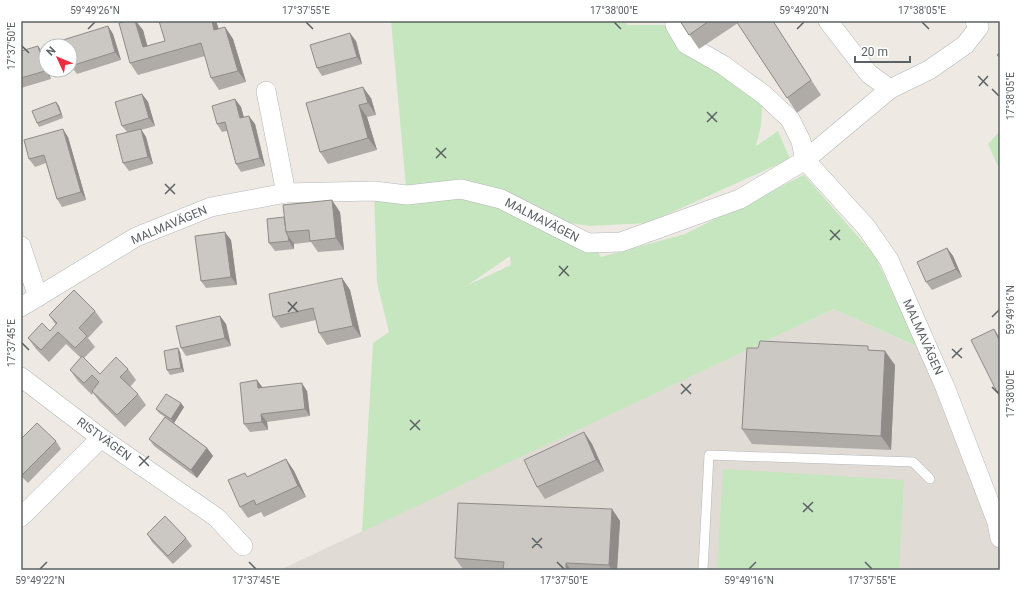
<svg xmlns="http://www.w3.org/2000/svg" width="1021" height="591" viewBox="0 0 1021 591" font-family="Roboto,sans-serif">
<style>
.education{fill:#e0dbd4}
.green{fill:#c6e6bf;fill-rule:evenodd}
.lines{fill:none;stroke-linecap:round;stroke-linejoin:round}
.lane-casing{stroke:#b4b7ba;stroke-width:10}
.street-casing{stroke:#b4b7ba;stroke-width:20}
.lane{stroke:#fff;stroke-width:9}
.street{stroke:#fff;stroke-width:19}
.wall{fill:#afaba7}
.shaded-wall{fill:#8e8b88}
.building{fill:#cbc7c2;stroke:#8e8b88}
.ticks{fill:none;stroke:#5b6164;stroke-width:1.5}
.labels{text-anchor:middle;dominant-baseline:central;stroke-width:3.5;stroke-linejoin:round;paint-order:stroke}
.street-label{font-size:12px;fill:#5b6164;stroke:#fff}
.neatline{fill:none;stroke:#5b6164;stroke-width:1.5}
.ticks-label{font-size:10px;text-anchor:middle;fill:#5b6164}
</style>
<rect width="100%" height="100%" fill="#eeeae3"/>
<path class="education" d="M834 309 930 353 1000 538V570H280Z"/>
<g class="green">
<path d="M391 21H623L628 25H675L763 94 761 126 756 146 778 131 790 159 648 223 590 226 543 219 593 243 601 257 685 234 804 175 875 256 918 347 834 309 362 532 373 343 389 332 377 283 374 191 406 187ZM510 256 511 265 464 287H465Z"/>
<path d="M1000 131V171L988 144Z"/>
<path d="M723 469 904 480 899 570H717Z"/>
</g>
<g class="lines">
<defs>
<path id="lane" d="M703 570 709 455 913 462 930 479"/>
<g id="street">
<path d="M675 21V25L686 44 723 65 763 94 790 119 801 141 805 160 866 227 889 260 945 387 997 522 1000 538"/>
<path d="M828 21 869 74 890 89"/>
<path d="M266 91 286 193"/>
<path d="M21 246 38 297"/>
<path d="M21 307 136 237 211 207 286 193 374 191 407 195 461 189 501 199 588 243 621 242 740 199 805 160 890 89 929 70 965 45 979 27 975 21"/>
<path d="M21 377 101 438 216 517 243 546"/>
<path d="M21 517 101 438"/>
</g>
</defs>
<use href="#lane" class="lane-casing"/>
<use href="#street" class="street-casing"/>
<use href="#lane" class="lane"/>
<use href="#street" class="street"/>
</g>
<g class="wall">
<path d="M159 21H216L219 29 225 27 233 39 246 82 219 90 211 78 205 56 138 75 130 63 143 30 147 46 165 41Z"/>
<path d="M680 21H773L821 95 797 113 738 23 699 49Z"/>
<path d="M108 26 113 34 121 60 77 74 71 66Z"/>
<path d="M356 41 362 64 322 76 317 68Z"/>
<path d="M21 51 44 54 46 61V70L51 79 21 88Z"/>
<path d="M142 94 148 102 155 126 141 130 146 137 153 164 129 171 123 163 127 132 122 126Z"/>
<path d="M371 98 376 115 367 117 377 150 328 164 320 152 306 103Z"/>
<path d="M235 99 241 107 244 117 255 124 265 166 241 172 236 164 227 131 222 132 217 124Z"/>
<path d="M56 102 59 106 63 118 39 127 37 123Z"/>
<path d="M68 137 86 200 62 207 57 199 46 163 35 167 29 159Z"/>
<path d="M340 212 344 250 318 252 311 242 294 244V249L275 251 269 243 267 219Z"/>
<path d="M231 240 237 285 206 288 201 281Z"/>
<path d="M947 248 953 256 962 277 932 290 926 282Z"/>
<path d="M342 278 350 290 361 337 327 345 319 333 316 320 281 328 273 317Z"/>
<path d="M95 311 103 322 88 338 95 347 84 358 100 374 128 369 136 380 130 387 138 394 146 405 125 427 100 402 93 393 92 395 78 381 70 370 81 358 66 344 49 362 36 349 28 338 50 331 56 325 49 315Z"/>
<path d="M220 316 226 324 231 346 186 356 181 348Z"/>
<path d="M994 329 1000 338V396L997 392Z"/>
<path d="M871 350 895 365 891 450 752 444 742 429Z"/>
<path d="M180 352 184 372 170 375 167 370Z"/>
<path d="M262 387 307 391 310 416 267 422 268 430 250 432 244 424Z"/>
<path d="M184 407 174 423 207 448 213 456 197 478 154 446 149 439 165 417 159 413 156 409Z"/>
<path d="M584 432 592 444 604 471 545 499 537 487Z"/>
<path d="M21 439 56 441 61 449 28 483 21 476Z"/>
<path d="M286 459 294 471 306 497 264 517 261 512 248 518 240 507 248 477Z"/>
<path d="M612 509 620 521 617 570H475L463 569 455 558Z"/>
<path d="M147 534 186 538 192 546 173 564 152 542Z"/>
</g>
<g class="shaded-wall">
<path d="M135 21H136L143 30 151 59 143 47Z"/>
<path d="M212 21H216L222 42 214 30Z"/>
<path d="M108 26 113 34 121 60 115 52Z"/>
<path d="M225 27 233 39 246 82 238 71Z"/>
<path d="M350 33 356 41 362 64 357 57Z"/>
<path d="M38 46 44 54 46 61V70H48L51 79 45 71Z"/>
<path d="M363 87 371 98 376 115 368 103Z"/>
<path d="M142 94 148 102 155 126 149 118Z"/>
<path d="M235 99 241 107 246 126 240 118Z"/>
<path d="M56 102 59 106 63 118 61 114Z"/>
<path d="M359 105 367 117 377 150 368 138Z"/>
<path d="M249 116 255 124 265 166 260 158Z"/>
<path d="M63 129 68 137 86 200 81 192Z"/>
<path d="M141 129 146 137 153 164 148 157Z"/>
<path d="M332 200 340 212 344 250 336 238Z"/>
<path d="M225 232 231 240 237 285 231 277Z"/>
<path d="M288 236 294 244V249L289 241Z"/>
<path d="M947 248 953 256 962 277 956 269Z"/>
<path d="M342 278 350 290 361 337 353 326Z"/>
<path d="M220 316 226 324 231 346 225 338Z"/>
<path d="M994 329 999 337 1000 338V342Z"/>
<path d="M178 348 180 352 184 372 181 368Z"/>
<path d="M885 351 895 365 891 450 881 436Z"/>
<path d="M257 380 263 388H258Z"/>
<path d="M302 383 307 391 310 416 305 409Z"/>
<path d="M181 403 184 407 174 423 171 419Z"/>
<path d="M261 414 267 422 268 430 262 422Z"/>
<path d="M584 432 592 444 604 471 596 460Z"/>
<path d="M207 448 213 456 197 478 191 470Z"/>
<path d="M286 459 294 471 306 497 298 486Z"/>
<path d="M612 509 620 521 617 570H612L609 565Z"/>
<path d="M566 563 571 570H566Z"/>
</g>
<g class="building">
<path d="M126 21H135L143 47 165 41 159 21H212L214 30 225 27 238 71 211 78 201 43 130 63 119 23Z"/>
<path d="M680 21H709L689 35Z"/>
<path d="M736 21H773L811 80 787 98Z"/>
<path d="M108 26 115 52 71 66 70 62V46H65L63 40Z"/>
<path d="M350 33 357 57 317 68 310 45Z"/>
<path d="M38 46 45 71 21 78V51Z"/>
<path d="M1000 52V58L997 55Z"/>
<path d="M363 87 368 103 359 105 368 138 320 152 306 103Z"/>
<path d="M142 94 149 118 122 126 115 102Z"/>
<path d="M235 99 240 118 249 116 260 158 236 164 225 122 217 124 212 106Z"/>
<path d="M56 102 61 114 37 123 32 111Z"/>
<path d="M63 129 81 192 57 199 44 155 29 159 24 140Z"/>
<path d="M141 129 148 157 123 163 116 135Z"/>
<path d="M332 200 336 238 310 241 309 230 286 232 283 205Z"/>
<path d="M284 217 286 232 288 236 289 241 269 243 267 219Z"/>
<path d="M225 232 231 277 201 281 195 236Z"/>
<path d="M947 248 956 269 926 282 917 262Z"/>
<path d="M342 278 353 326 319 333 313 308 273 317 269 294Z"/>
<path d="M74 290 95 311 79 328 87 336 75 348 58 332 41 350 28 338 42 323 50 331 57 323 49 315Z"/>
<path d="M220 316 225 338 181 348 176 326Z"/>
<path d="M994 329 1000 342V390L997 392 971 340Z"/>
<path d="M760 341 868 346V350L885 351 881 436 742 429 747 348H758Z"/>
<path d="M178 348 181 368 167 370 164 351Z"/>
<path d="M82 356 100 374 116 357 128 369 120 377 138 394 117 415 92 391 99 382 92 375 84 383 70 370Z"/>
<path d="M257 380 258 388 302 383 305 409 261 414 262 422 244 424 240 383Z"/>
<path d="M166 394 181 403 171 419 156 409Z"/>
<path d="M165 417 207 448 191 470 149 439Z"/>
<path d="M37 423 56 441 22 475 21 474V439Z"/>
<path d="M584 432 596 460 537 487 524 460Z"/>
<path d="M286 459 298 486 256 505 254 500 240 507 228 480 245 473 247 477Z"/>
<path d="M458 503 612 509 609 565 566 563V570H503L504 562 455 558Z"/>
<path d="M165 516 186 538 168 556 147 534Z"/>
</g>
<path class="ticks" d="M306 22 313 29M614 22 621 29M922 22 929 29M88 29 95 22M797 29 804 22M22 46 29 53M978 76 988 86M979 86 988 76M992 89 999 96M707 112 717 122M707 122 717 112M436 148 446 158M436 158 446 148M165 184 175 194M165 194 175 184M830 230 840 240M830 240 840 230M559 266 569 276M559 276 568 266M288 302 298 312M288 312 297 302M992 317 999 310M22 343 29 350M952 349 962 358M952 358 962 348M681 384 691 394M992 387 999 394M681 394 691 384M410 420 420 430M410 430 420 420M139 456 149 466M139 466 149 456M803 503 813 512M803 512 813 502M532 538 542 548M532 548 542 538M249 562 256 569M557 562 564 569M865 562 872 569M40 569 47 562M749 569 756 562"/>
<g class="labels">
<g class="street-label">
<text transform="translate(542 220) rotate(27)">MALMAVÄGEN</text>
<text transform="translate(169 225) rotate(-23)">MALMAVÄGEN</text>
<text transform="translate(923 337) rotate(66)">MALMAVÄGEN</text>
<text transform="translate(104 439) rotate(36)">RISTVÄGEN</text>
</g>
</g>
<rect width="1021" height="591" fill="none" stroke="#ffffff" stroke-width="44"/>
<g transform="translate(58 58) rotate(314)"><circle r="19" fill="#ffffff" stroke="#bdc0c1"/>
<path d="M0-3L7 15L0 10L-7 15Z" fill="#ea2d3f"/>
<text y="-6" font-size="11" font-weight="bold" text-anchor="middle" fill="#5b6164">N</text>
</g>
<path d="M855 56v6h55v-6" fill="none" stroke="#5b6164" stroke-width="2"/>
<text x="861" y="56" font-size="12" fill="#5b6164" stroke="#ffffff" stroke-width="3" paint-order="stroke">20 m</text>
<rect x="22" y="22" width="977" height="547" class="neatline"/>
<g class="ticks-label">
<text x="95" y="14">59°49'26"N</text>
<text x="306" y="14">17°37'55"E</text>
<text x="614" y="14">17°38'00"E</text>
<text x="804" y="14">59°49'20"N</text>
<text x="922" y="14">17°38'05"E</text>
<text transform="translate(11 46) rotate(-90)" y="4">17°37'50"E</text>
<text transform="translate(1010 96) rotate(-90)" y="4">17°38'05"E</text>
<text transform="translate(1010 310) rotate(-90)" y="4">59°49'16"N</text>
<text transform="translate(11 343) rotate(-90)" y="4">17°37'45"E</text>
<text transform="translate(1010 394) rotate(-90)" y="4">17°38'00"E</text>
<text x="40" y="584">59°49'22"N</text>
<text x="256" y="584">17°37'45"E</text>
<text x="564" y="584">17°37'50"E</text>
<text x="749" y="584">59°49'16"N</text>
<text x="872" y="584">17°37'55"E</text>
</g>
</svg>
